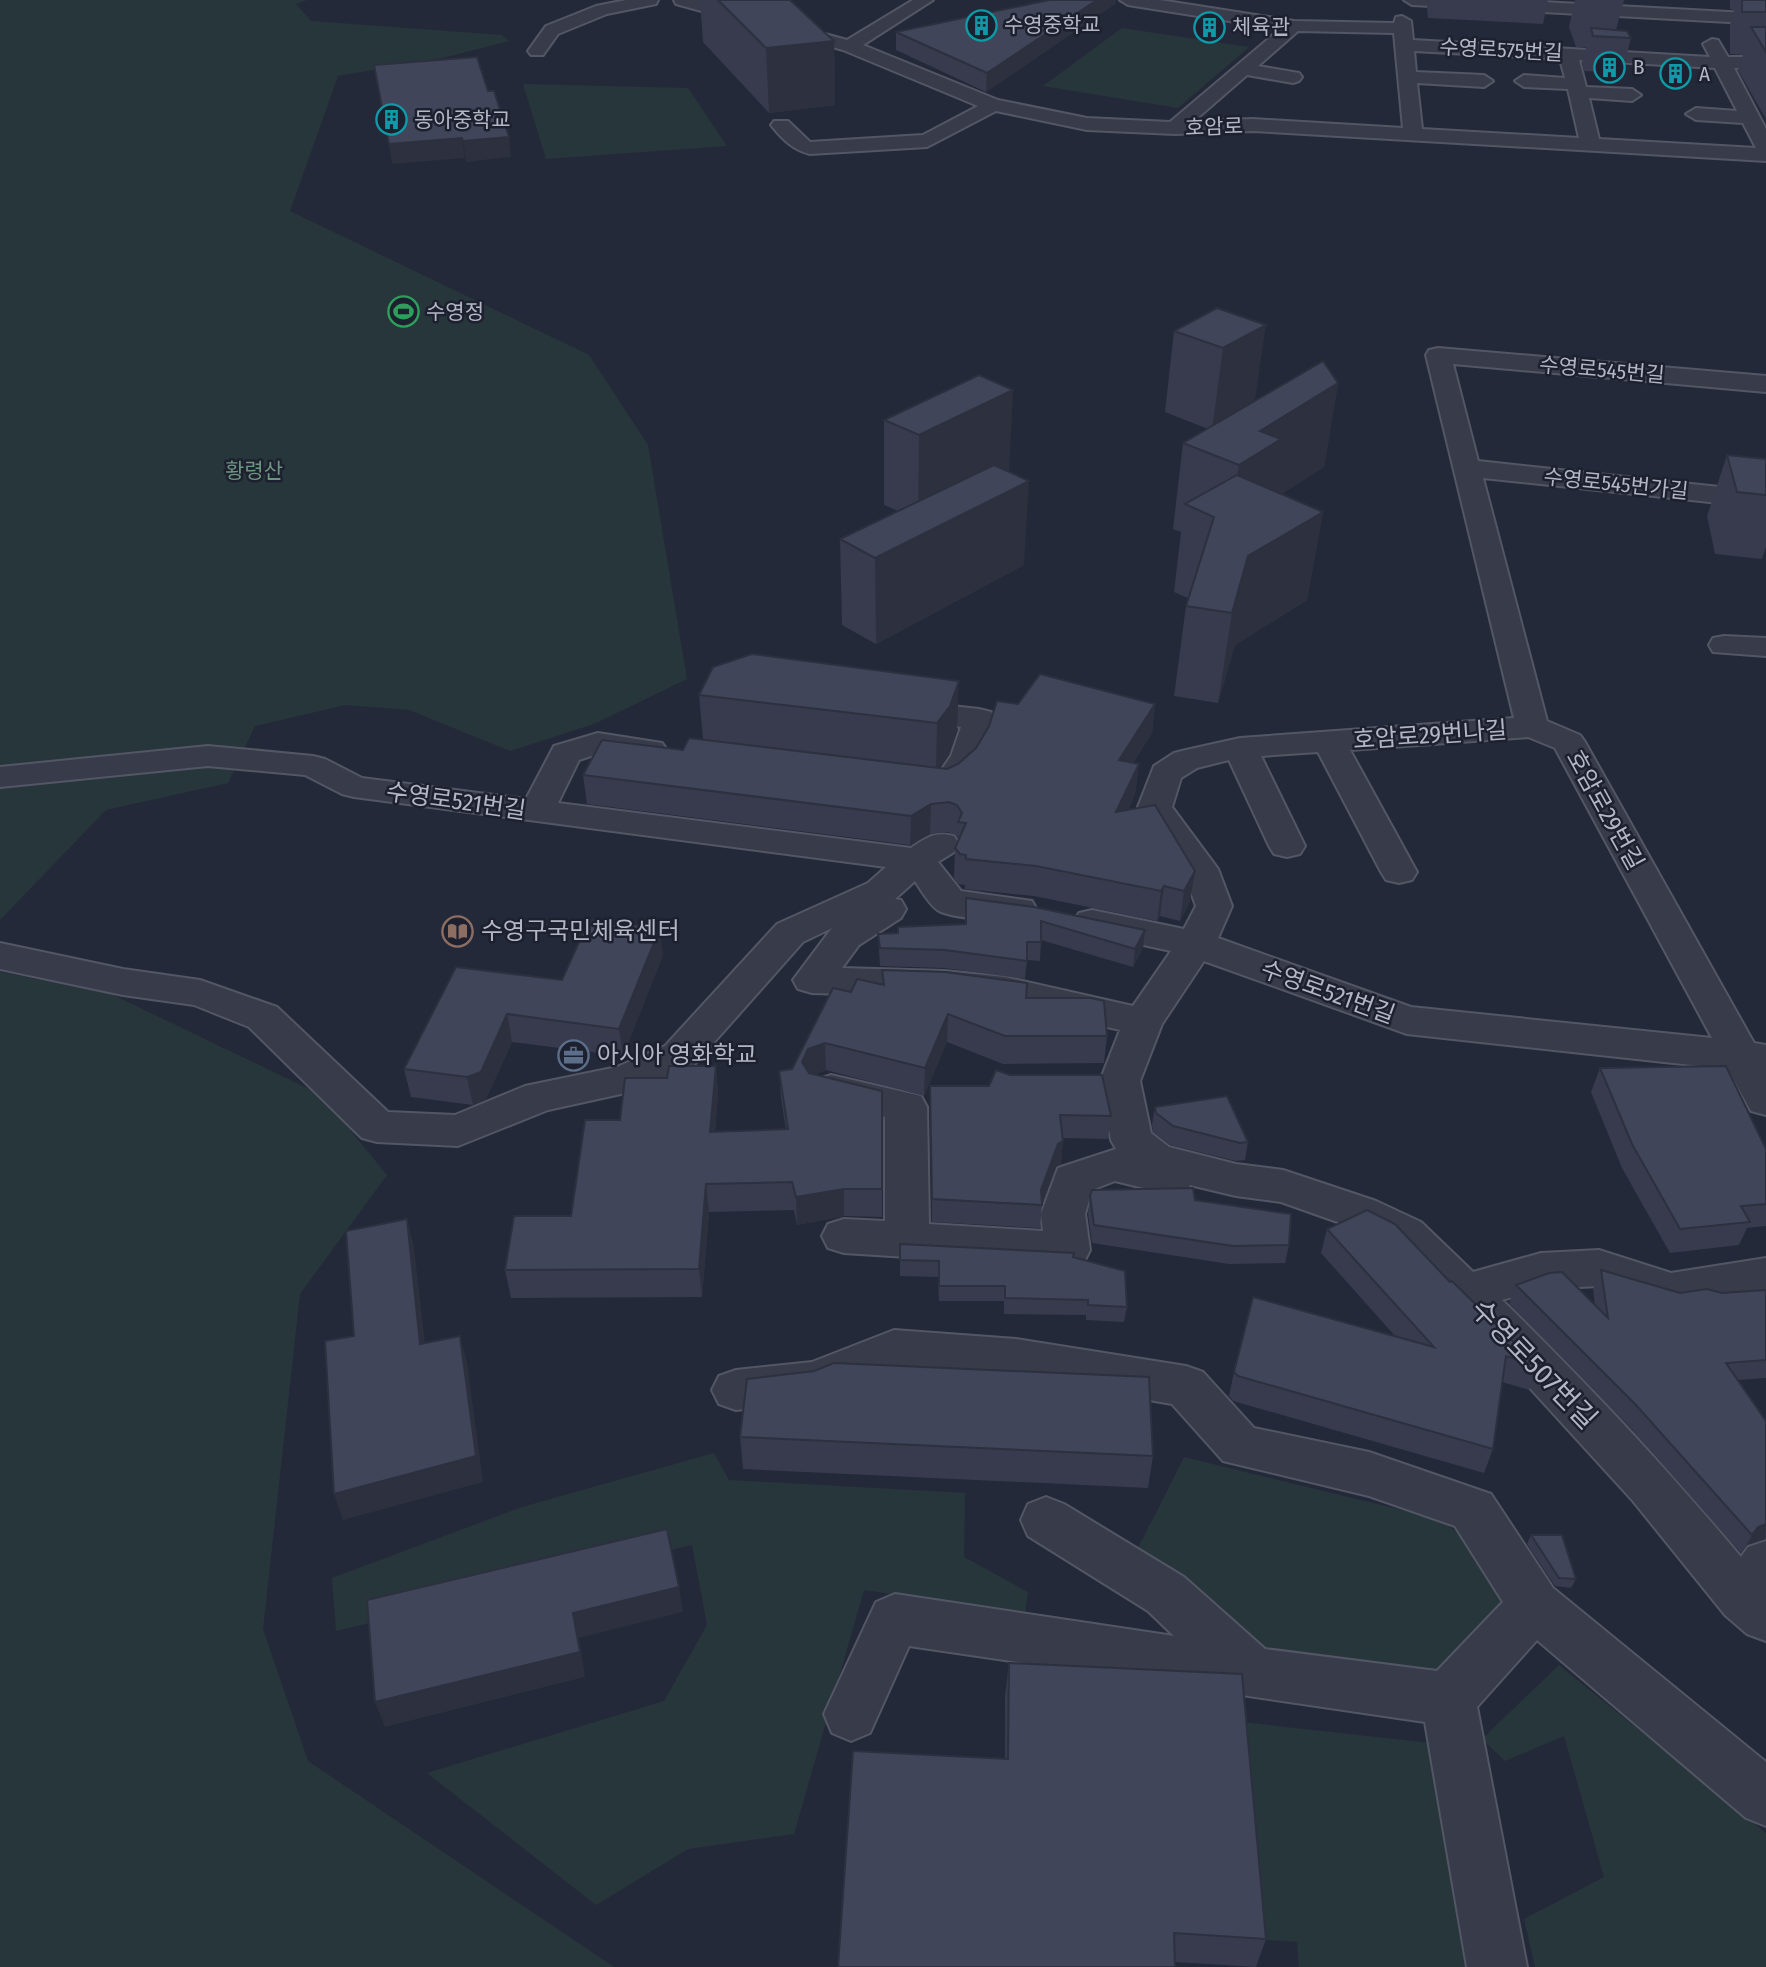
<svg xmlns="http://www.w3.org/2000/svg" width="1766" height="1967" viewBox="0 0 1766 1967" font-family="'Fira Sans Condensed','Noto Sans KR',sans-serif">
<style>
.green{fill:#27363b}
.lines{fill:none;stroke-linecap:round;stroke-linejoin:round}
.minor-casing{stroke:#535665;stroke-width:4}
.minor{fill:#383b4a;fill-rule:evenodd}
.wall{fill:#373b4d}
.shaded-wall{fill:#2d303e}
.building{fill:#404559;stroke:#2d303e;stroke-width:2}
.labels{text-anchor:middle;dominant-baseline:central;stroke-width:5;stroke-linejoin:round;paint-order:stroke}
.far-poi-label{font-size:21px;fill:#b3b6c5;stroke:#1d202f;text-anchor:start}
.far-street-label{font-size:21px;fill:#b3b6c5;stroke:#1d202f}
.far-park-label{font-size:21px;fill:#6c957e;stroke:#1d202f}
.street-label{font-size:24px;fill:#b3b6c5;stroke:#1d202f}
.poi-label{font-size:24px;fill:#b3b6c5;stroke:#1d202f;text-anchor:start}
.near-street-label{font-size:28px;fill:#b3b6c5;stroke:#1d202f}
</style>
<rect width="100%" height="100%" fill="#242939"/>
<g class="green">
<path d="M0 0H307L296 4 311 21 502 35 509 41 447 57 338 76 290 211 589 355 648 445 687 679 594 724 510 751 409 710 346 705 255 726 228 783 106 810 0 920Z"/>
<path d="M1122 28 1249 47 1178 108 1043 86Z"/>
<path d="M523 84 688 88 727 146 546 159Z"/>
<path d="M0 972 107 992 309 1089 346 1125 387 1175 300 1294 263 1629 308 1761 614 1967H0Z"/>
<path d="M714 1453 729 1480 965 1493 964 1557 1028 1592 1025 1614 864 1590 794 1834 688 1849 596 1905 427 1773 664 1701 707 1625 692 1545 336 1631 332 1578 522 1507Z"/>
<path d="M1184 1457 1439 1519 1470 1542 1509 1601 1448 1674 1304 1676 1130 1564Z"/>
<path d="M1559 1665 1766 1833V1967H1535L1524 1919 1604 1877 1564 1736 1505 1761 1482 1739Z"/>
<path d="M1242 1722 1430 1743 1469 1967H1299L1297 1942 1257 1939Z"/>
</g>
<g class="lines">
<defs>
<g id="minor">
<path d="M626 0H658L656 4 607 14 558 34 543 55H531L528 51 546 26 596 6Z"/>
<path d="M674 0H701L847 40 913 0H933L863 45 998 100 1087 118 1170 122 1280 29 1128 5 1120 0H1160L1294 21 1394 23 1396 17 1402 16 1411 21 1413 40 1710 57 1703 44 1712 39 1718 40 1728 57H1766V67L1734 68 1766 129V161L1253 131 1175 134 1087 130 996 111 927 147 810 154C793 150 782 139 771 125L774 121H788L810 142 923 135 978 106 843 50 676 4ZM1298 31 1394 33 1403 128 1253 119 1194 121 1247 75 1293 83 1299 81 1302 77 1299 73 1258 66ZM1414 51 1560 59 1565 78 1524 75 1515 81 1524 87 1568 89 1579 138 1422 129 1417 83 1484 87 1493 81 1484 75 1416 72ZM1579 60 1715 68 1737 111 1696 108 1686 114 1696 120 1743 123 1756 148 1599 139 1589 98 1632 101 1641 95 1632 89 1586 87Z"/>
<path d="M1404 0H1506L1766 14V24L1412 5Z"/>
<path d="M1438 348 1766 376V392L1453 364 1478 461 1766 492V508L1483 478 1547 721 1580 735 1585 742 1754 1043 1766 1045V1115L1751 1111 1728 1069 1407 1034 1204 961 1162 1024 1140 1081 1151 1133 1169 1147 1236 1164 1283 1170 1376 1201 1421 1222 1473 1272 1541 1253 1599 1250 1671 1273 1766 1258V1294L1671 1309 1599 1286 1541 1289 1502 1300C1586 1382 1666 1467 1741 1557L1748 1547 1766 1541V1641L1747 1634 1725 1615 1633 1501 1529 1387 1389 1246 1346 1225 1281 1202 1236 1196 1190 1185 1187 1190 1172 1195 1115 1181 1092 1190 1085 1214 1090 1250 1084 1262 1068 1267 844 1253 828 1248 822 1236 828 1224 844 1219 885 1221V1117L817 1100 811 1090 817 1080 831 1075 921 1096 927 1107 929 1224 1043 1231 1041 1214 1058 1168 1116 1149 1111 1140 1100 1081 1120 1030 1005 1003 944 997 812 993 798 989 793 980 832 928 803 942 693 1066 639 1090 548 1110 458 1146 377 1142 362 1138 249 1027 194 1005 123 995 0 969V943L123 969 200 980 277 1007 388 1112 455 1115 525 1086 617 1067 665 1046 777 924 868 883 886 867 354 797 342 794 305 775 208 766 0 787V767L208 746 313 756 325 759 362 778 526 799 554 746 598 733 662 743 667 750 662 757 650 760 600 753 579 760 558 803 911 848C926 838 935 831 954 836L959 844 954 852 938 862 961 891 1032 901 1037 910 1032 919C1016 923 954 919 939 911 930 906 921 890 915 881L895 899 901 900 906 909 901 918 859 945 842 968 944 971 1005 977 1133 1006 1171 951 1079 931 1073 922 1079 913 1092 910 1184 929 1196 906 1183 870 1138 807 1154 766 1174 753 1186 750 1240 738 1514 718 1426 355 1429 350ZM1528 737 1555 748 1712 1038 1411 1007 1218 938 1232 906 1218 869 1172 807 1181 778 1197 768 1229 760 1269 846 1274 854 1287 857 1300 854 1305 846 1261 756 1318 752 1381 872 1386 880 1399 883 1412 880 1417 872 1350 750Z"/>
<path d="M1724 636 1766 638V656L1713 652 1709 645 1713 638Z"/>
<path d="M906 701 979 709 991 712 995 719C991 741 977 785 955 794 943 799 929 794 917 791L912 784 917 777 940 772 951 756 961 727 895 718 890 711 895 704Z"/>
<path d="M894 1330 1016 1339 1186 1366 1203 1372 1254 1428 1369 1452 1491 1494 1553 1588 1766 1762V1826L1746 1818 1537 1640 1477 1707 1527 1967H1467L1425 1722 909 1646 870 1733 851 1741 832 1733 824 1714 876 1602 895 1594 1174 1636 1148 1611 1028 1536 1021 1520 1028 1504 1046 1497 1064 1504 1184 1577 1265 1649 1437 1671 1503 1602 1455 1526 1369 1496 1223 1461 1172 1404 1016 1377 896 1368 815 1401 736 1410 719 1404 712 1390 719 1376 736 1370 812 1362Z"/>
</g>
</defs>
<use href="#minor" class="minor-casing"/>
<use href="#minor" class="minor"/>
</g>
<g class="wall">
<path d="M700 0H762L834 41 835 105 769 113 703 42Z"/>
<path d="M1049 0H1116L1115 4 986 92 896 50V32Z"/>
<path d="M1428 0H1548L1543 24 1428 18 1427 8Z"/>
<path d="M1575 0H1624L1616 30 1631 38 1622 73 1584 71 1582 63 1586 47H1576L1569 27Z"/>
<path d="M1730 0H1766V119L1738 70 1743 55 1730 54V25L1734 10 1730 9Z"/>
<path d="M1217 308 1255 402 1338 383 1324 467 1281 494 1323 512 1307 600 1235 645 1218 703 1174 696 1186 606 1188 598 1174 592 1181 532 1173 529 1183 443 1208 429 1165 412 1174 331Z"/>
<path d="M884 420 1009 471 1024 565 876 644 842 625 840 539 898 511 884 505Z"/>
<path d="M1727 455 1766 459V547L1762 559 1715 554 1707 516Z"/>
<path d="M752 654 957 729 949 755 939 768 947 769 958 764 976 748 1018 704H1155L1152 733 1133 763 1139 764 1135 794 1128 810 1155 805 1190 901 1180 921 1160 916 1157 921 1034 896 965 889V885L958 884 954 878 955 848 958 842V837L956 835 948 832 930 834 910 845 587 804 583 775 683 750 703 739 699 695Z"/>
<path d="M966 898 1145 930 1143 948 1133 967 1041 940 1040 961 1027 960 1025 979 944 968 880 966 878 934 898 933V927L965 924Z"/>
<path d="M663 955 623 1056 512 1042 486 1099 473 1105 411 1097 404 1069 562 980Z"/>
<path d="M882 970 1026 998 1107 1036 1104 1063 1003 1064 947 1042 924 1096 826 1070 815 1074 882 1091V1217L844 1216 797 1225 794 1210 709 1212 702 1297 511 1298 505 1270 571 1216 620 1120 667 1078 716 1066 718 1094 715 1131 786 1130 781 1098 779 1071 792 1069 882 985Z"/>
<path d="M1600 1068 1766 1149V1226L1747 1228 1739 1245 1670 1253 1622 1168 1591 1092Z"/>
<path d="M930 1086 1111 1116 1108 1139 1063 1138 1061 1164 1056 1167 1042 1204 1040 1228 932 1222Z"/>
<path d="M1155 1107 1248 1142 1245 1160 1236 1161 1170 1145 1153 1132 1152 1125Z"/>
<path d="M1090 1196 1195 1200 1289 1245 1285 1263 1229 1264 1092 1243 1088 1214Z"/>
<path d="M1327 1229 1450 1282 1538 1366 1529 1390 1502 1382 1493 1449 1484 1473 1233 1401 1229 1396 1234 1372 1395 1336 1321 1253Z"/>
<path d="M900 1244 1074 1257 1127 1307 1124 1322 1086 1320V1315L1004 1314V1301H939L938 1277 900 1276Z"/>
<path d="M1601 1270 1680 1293H1722L1766 1290V1378L1738 1380 1766 1421V1539L1747 1545 1741 1553 1627 1424 1509 1303 1516 1285 1595 1306 1593 1289Z"/>
<path d="M740 1437 1153 1456 1148 1488 743 1469Z"/>
<path d="M1531 1535 1576 1579 1571 1588 1555 1586 1527 1544Z"/>
<path d="M1009 1663 1266 1939 1256 1967 1175 1962 1005 1759V1695Z"/>
</g>
<g class="shaded-wall">
<path d="M1097 0H1116L1115 4 986 92 987 73Z"/>
<path d="M834 41 835 105 769 113 766 48Z"/>
<path d="M509 137 511 157 466 162 463 141Z"/>
<path d="M462 138 465 158 392 164 389 144Z"/>
<path d="M1266 325 1254 406 1212 430 1223 348Z"/>
<path d="M1338 383 1324 467 1272 500 1226 551 1239 465 1260 431Z"/>
<path d="M1013 390 1009 473 918 521 919 435Z"/>
<path d="M1029 481 1024 565 876 644 875 558Z"/>
<path d="M1323 512 1307 600 1235 645 1218 703 1232 613 1248 556Z"/>
<path d="M959 681 957 729 949 755 936 772 937 723Z"/>
<path d="M1155 704 1152 733 1116 789 1119 760Z"/>
<path d="M1139 764 1135 794 1113 841 1116 812Z"/>
<path d="M931 804 930 834 910 845 911 816Z"/>
<path d="M1195 871 1190 901 1180 921 1184 891Z"/>
<path d="M1164 886 1160 916 1157 921 1161 891Z"/>
<path d="M660 928 663 955 623 1056 619 1029Z"/>
<path d="M1145 930 1143 948 1133 967 1135 949Z"/>
<path d="M507 1014 512 1042 486 1099 473 1105 467 1077Z"/>
<path d="M948 1014 947 1042 924 1096 925 1068Z"/>
<path d="M825 1043 826 1070 809 1077 802 1062 808 1049Z"/>
<path d="M716 1066 718 1094 713 1159 710 1132Z"/>
<path d="M1063 1141 1061 1164 1056 1167 1041 1205V1190L1058 1144Z"/>
<path d="M706 1184 709 1212 702 1297 699 1269Z"/>
<path d="M844 1189V1216L797 1225 796 1197Z"/>
<path d="M407 1219 414 1247 428 1371 420 1344Z"/>
<path d="M460 1336 467 1362 483 1482 343 1520 334 1494Z"/>
<path d="M1766 1524 1765 1539 1747 1545 1741 1553 1758 1527Z"/>
<path d="M679 1587 683 1612 579 1638 585 1677 385 1727 375 1702 573 1613Z"/>
</g>
<g class="building">
<path d="M718 0H790L834 41 766 48Z"/>
<path d="M1049 0H1097L987 73 896 32Z"/>
<rect x="1742" y="0" width="24" height="12"/>
<path d="M1751 27H1766V52Z"/>
<path d="M1591 28 1627 31 1631 38 1593 36Z"/>
<path d="M477 57 488 91H494L509 137 463 141 462 138 389 144 374 65Z"/>
<path d="M1217 308 1266 325 1223 348 1174 331Z"/>
<path d="M1323 361 1338 383 1260 431 1281 439 1239 465 1183 443Z"/>
<path d="M979 375 1013 390 919 435 884 420Z"/>
<path d="M1727 455 1766 459V495L1737 492Z"/>
<path d="M994 465 1029 481 875 558 840 539Z"/>
<path d="M1237 475 1323 512 1248 556 1232 613 1186 606 1214 517 1185 504Z"/>
<path d="M752 654 959 681 950 706 937 723 699 695 713 667Z"/>
<path d="M1040 674 1155 704 1119 760 1139 764 1116 812 1155 805 1195 871 1184 891 1164 886 1161 891 1036 866 966 859V855L960 854 955 848 966 823 958 822 962 813 957 805 949 802 931 804 911 816 583 775 602 740 683 750 689 738 947 769 958 764 976 748 989 726 997 701 1018 704Z"/>
<path d="M966 898 1034 907 1145 930 1135 949 1041 921V942H1027V961L945 950 880 948 878 934 898 933V927L966 924Z"/>
<path d="M589 920 660 928 619 1029 507 1014 481 1072 467 1077 404 1069 456 967 562 980Z"/>
<path d="M882 970 945 972 1027 983 1026 998H1091L1104 1001 1107 1036H1005L948 1014 925 1068 825 1043 808 1049 802 1062 809 1073 882 1091V1189H844L796 1197 792 1182 706 1184 699 1269 505 1270 514 1216H571L585 1120H620L625 1078H667L669 1066H716L710 1132 788 1129 779 1071 792 1069 833 988 851 992 857 979 884 985Z"/>
<path d="M1726 1066 1766 1149V1204L1741 1206 1750 1222 1680 1229 1632 1144 1600 1068Z"/>
<path d="M996 1070 1010 1075H1102L1111 1116 1060 1115 1063 1141 1058 1144 1041 1190 1042 1205 932 1199 930 1086H989Z"/>
<path d="M1227 1096 1248 1142 1240 1143 1173 1126 1156 1113 1155 1107Z"/>
<path d="M1193 1188 1195 1200 1291 1214 1289 1245 1233 1246 1094 1225 1090 1196 1092 1190Z"/>
<path d="M1367 1210 1395 1224 1450 1282 1452 1281 1538 1366 1506 1356 1493 1449 1238 1376 1234 1372 1253 1297 1434 1347 1327 1229Z"/>
<path d="M407 1219 420 1344 460 1336 476 1456 334 1494 325 1341 354 1336 346 1231Z"/>
<path d="M900 1244 1074 1253 1073 1257 1125 1271 1127 1307 1088 1305V1300L1005 1298V1286H939V1261L900 1260Z"/>
<path d="M1601 1270 1680 1293 1707 1289 1722 1293 1766 1290V1360L1726 1363 1766 1421V1524L1758 1527 1752 1535 1636 1405 1516 1285 1549 1273 1562 1272 1608 1318Z"/>
<path d="M834 1363 1149 1377 1153 1456 740 1437 747 1379 814 1371Z"/>
<path d="M667 1529 679 1587 573 1613 580 1652 375 1702 367 1600Z"/>
<path d="M1531 1535H1562L1576 1579 1559 1578Z"/>
<path d="M1009 1663 1242 1674 1266 1939 1174 1933 1175 1967H838L853 1751 1008 1759Z"/>
</g>
<defs>
<symbol id="building-ring" viewBox="-11 -11 22 22"><circle r="9.5" fill="#1d202f" stroke="#0f9aa8" stroke-width="1.5"/><path d="M-4-6H4V6H1V3H-1V6H-4ZM-2.5-4.3h1.7v1.8h-1.7ZM.8-4.3h1.7v1.8H.8ZM-2.5-1h1.7V.8h-1.7ZM.8-1h1.7V.8H.8Z" fill="#0f9aa8"/></symbol>
<symbol id="stadium-ring" viewBox="-11 -11 22 22"><circle r="9.5" fill="#1d202f" stroke="#2e9e5b" stroke-width="1.5"/><path d="M0-5a6.5 5 0 1 0 0 10a6.5 5 0 1 0 0-10ZM-3.5-1.8h7v3.6h-7Z" fill="#2e9e5b"/></symbol>
<symbol id="library-ring" viewBox="-11 -11 22 22"><circle r="9.5" fill="#1d202f" stroke="#8d6e63" stroke-width="1.5"/><path d="M-6-4Q-3-5.5-.7-3.5V5Q-3 3-6 4ZM6-4Q3-5.5 .7-3.5V5Q3 3 6 4Z" fill="#8d6e63"/></symbol>
<symbol id="office-ring" viewBox="-11 -11 22 22"><circle r="9.5" fill="#1d202f" stroke="#5c6f8a" stroke-width="1.5"/><path d="M-6-3h4V-5.5h4V-3h4V5H-6ZM-1-4.5V-3h2v-1.5ZM-6 0V1H6V0Z" fill="#5c6f8a"/></symbol>
</defs>
<g fill-rule="evenodd">
<use href="#building-ring" x="964" y="8" width="35" height="35"/>
<use href="#building-ring" x="1192" y="10" width="35" height="35"/>
<use href="#building-ring" x="1592" y="50" width="35" height="35"/>
<use href="#building-ring" x="1658" y="56" width="35" height="35"/>
<use href="#building-ring" x="374" y="102" width="35" height="35"/>
<use href="#stadium-ring" x="386" y="294" width="35" height="35"/>
<use href="#library-ring" x="440" y="914" width="35" height="35"/>
<use href="#office-ring" x="556" y="1038" width="35" height="35"/>
</g>
<g class="labels">
<g class="far-poi-label">
<text x="1004" y="25">수영중학교</text>
<text x="1232" y="27">체육관</text>
<text x="1633" y="67">B</text>
<text x="1699" y="74">A</text>
<text x="414" y="120">동아중학교</text>
<text x="426" y="312">수영정</text>
</g>
<g class="far-street-label">
<text transform="translate(1501 50) rotate(3)">수영로575번길</text>
<text transform="translate(1214 127) rotate(-2)">호암로</text>
<text transform="translate(1602 370) rotate(5)">수영로545번길</text>
<text transform="translate(1616 484) rotate(6)">수영로545번가길</text>
</g>
<g class="far-park-label">
<text x="254" y="471">황령산</text>
</g>
<g class="street-label">
<text transform="translate(1430 735) rotate(-4)">호암로29번나길</text>
<text transform="translate(456 801) rotate(8)">수영로521번길</text>
<text transform="translate(1605 810) rotate(61)">호암로29번길</text>
<text transform="translate(1328 992) rotate(20)">수영로521번길</text>
</g>
<g class="poi-label">
<text x="481" y="931">수영구국민체육센터</text>
<text x="597" y="1055">아시아 영화학교</text>
</g>
<g class="near-street-label">
<text transform="translate(1534 1364) rotate(46)">수영로507번길</text>
</g>
</g>
</svg>
